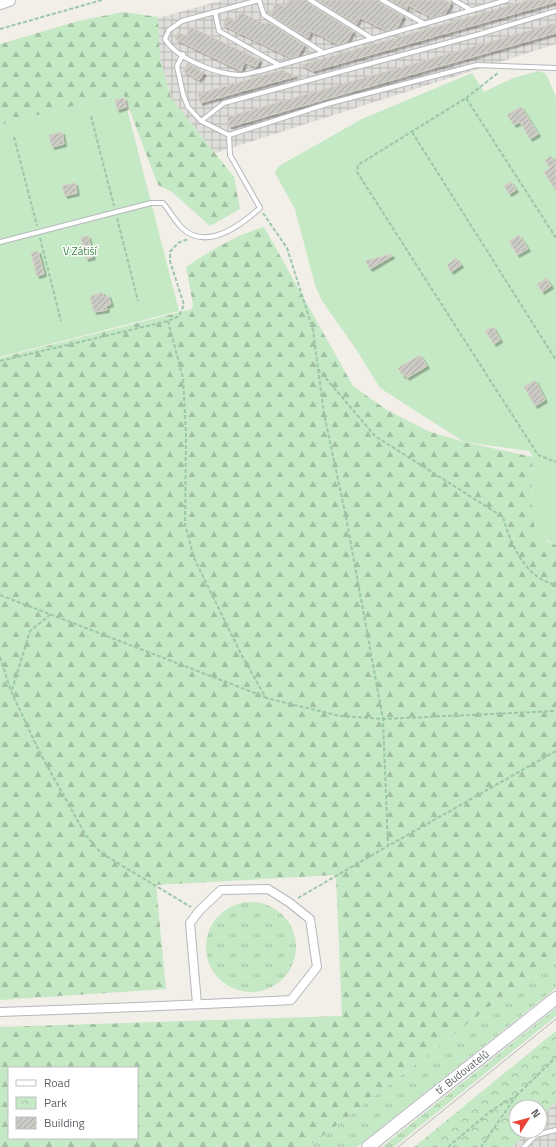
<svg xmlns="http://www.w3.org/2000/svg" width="556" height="1147" viewBox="0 0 556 1147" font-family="'Titillium Web',sans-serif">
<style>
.industrial{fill:url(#industrial-grid)}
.grass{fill:url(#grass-tufts)}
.forest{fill:url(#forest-firs);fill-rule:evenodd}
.park{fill:url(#park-crowns)}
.garden{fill:#c5e8c5}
.building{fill:url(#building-hatch);stroke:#d6d1c6;filter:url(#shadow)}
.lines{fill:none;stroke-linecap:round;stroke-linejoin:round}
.lane-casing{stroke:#b5b8bc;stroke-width:6}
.street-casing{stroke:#b5b8bc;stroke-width:10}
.secondary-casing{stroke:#b6babf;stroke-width:14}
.path{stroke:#9cc7a9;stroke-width:2;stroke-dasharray:4 2;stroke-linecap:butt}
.lane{stroke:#fff;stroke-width:4}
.street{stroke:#fff;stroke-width:8}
.secondary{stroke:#fff;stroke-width:12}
.tram{stroke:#b6b7b8;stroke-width:1}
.labels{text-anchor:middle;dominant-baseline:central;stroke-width:3;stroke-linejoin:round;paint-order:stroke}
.park-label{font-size:11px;fill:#348238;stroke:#fff}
.street-label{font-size:11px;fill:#5f6368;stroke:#fff}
</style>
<defs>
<pattern id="industrial-grid" width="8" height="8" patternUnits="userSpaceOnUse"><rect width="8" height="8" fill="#e0deda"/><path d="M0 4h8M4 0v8" fill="none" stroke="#b9b8b5"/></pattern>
<pattern id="grass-tufts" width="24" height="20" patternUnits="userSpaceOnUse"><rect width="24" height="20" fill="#c5e8c5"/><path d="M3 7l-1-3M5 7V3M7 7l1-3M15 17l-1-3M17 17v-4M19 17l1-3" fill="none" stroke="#a3c0a4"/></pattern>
<pattern id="forest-firs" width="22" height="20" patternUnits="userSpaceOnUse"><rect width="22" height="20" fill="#c5e8c5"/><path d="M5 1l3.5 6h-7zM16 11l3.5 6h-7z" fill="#a3c0a4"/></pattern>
<pattern id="park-crowns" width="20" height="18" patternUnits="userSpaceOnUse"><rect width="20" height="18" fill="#c5e8c5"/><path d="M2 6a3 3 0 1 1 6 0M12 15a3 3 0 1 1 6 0" fill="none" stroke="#a3c0a4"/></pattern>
<pattern id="building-hatch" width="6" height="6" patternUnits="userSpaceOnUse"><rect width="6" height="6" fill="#cccac5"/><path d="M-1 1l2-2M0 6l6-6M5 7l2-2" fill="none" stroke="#a9a8a4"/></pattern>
<filter id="shadow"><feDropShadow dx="2.5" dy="2.5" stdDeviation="0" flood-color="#0004"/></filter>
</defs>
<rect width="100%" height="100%" fill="#f1efe8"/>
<g class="industrial">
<path d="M223 0H556V44L215 153 171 98 160 58 158 18Z"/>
<path d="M556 1101V1147H512L528 1131H540V1118Z"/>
</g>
<g class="grass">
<circle cx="251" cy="947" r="45"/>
<path d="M556 955V988L357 1147H302L315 1142Z"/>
<path d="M556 1008V1016L394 1147H382Z"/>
</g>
<g class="forest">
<path d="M123 12 158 17 160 58 171 98 234 177 240 209 210 226 172 192 158 185 123 93 0 125V44L78 21Z"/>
<path d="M264 227 353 386 387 410 428 431 464 442 533 457 531 500 547 541 556 545V955L315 1142 302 1147H0V1027L342 1016 336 875 156 885 166 989 0 1000V358L192 309 193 304 186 267C212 250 234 236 264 227ZM9 1068H137V1138H9Z"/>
</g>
<path class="park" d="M556 1031V1101L540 1118V1107H516V1131H528L512 1147H414Z"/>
<g class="garden">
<path d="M539 71 546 74 556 97V545L535 533 531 500 533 457 529 451 464 442 380 388 356 349 322 301 315 285 295 209 275 173 279 166 362 119 472 73 484 92 513 78Z"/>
<path d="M123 93 179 311 0 357V125Z"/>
</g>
<g class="building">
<path d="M288 0H307L308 3 353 31 347 42 339 45 311 31 308 38 270 15 276 3 285 7Z"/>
<path d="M317 0H379L380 3 403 16 397 28 388 31 360 18 356 25Z"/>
<path d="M389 0H444L451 3 445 14 433 18 408 5 406 10Z"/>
<path d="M529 0H555L556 2 313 71 301 65Z"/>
<path d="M240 12 265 24 267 21 304 45 298 56 291 58 223 25 227 16 236 21Z"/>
<path d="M556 23V33L229 127 227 117Z"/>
<path d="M191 27 260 60 256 67 245 62 241 71 175 39 178 32 186 36Z"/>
<path d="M188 63 204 73 199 80 183 71Z"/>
<path d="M282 70 296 76 200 103 198 94Z"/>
<path d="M124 98 126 107 117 110 115 100Z"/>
<path d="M521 107 538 134 530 139 520 122 514 125 507 115Z"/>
<path d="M62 132 64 144 52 147 49 135Z"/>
<path d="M551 156 556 164V191L544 172 550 168 545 160Z"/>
<path d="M511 182 516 190 509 194 504 186Z"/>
<path d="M75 183 77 193 65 196 62 186Z"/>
<path d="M519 235 528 249 517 255 509 241Z"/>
<path d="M88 236 93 257 86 259 81 237Z"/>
<path d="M38 251 44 274 37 276 31 253Z"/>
<path d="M391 254 392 256 370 269 365 261Z"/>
<path d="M456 258 461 265 451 272 447 265Z"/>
<path d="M546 278 551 286 542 292 537 284Z"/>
<path d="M102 292 104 297 108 295 111 304 106 306 107 310 94 312 90 297Z"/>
<path d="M493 327 500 340 494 344 485 331Z"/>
<path d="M420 355 427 366 407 378 405 375 403 376 398 368Z"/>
<path d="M535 380 545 400 535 406 524 387Z"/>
</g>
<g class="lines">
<defs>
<g id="lane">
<path d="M259 0 182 21 169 30 165 39C177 59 216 74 239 75 246 75 253 72 260 71L507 0"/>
<path d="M259 0 264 15 324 53"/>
<path d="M310 0 373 39"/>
<path d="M382 0 425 24"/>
<path d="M454 0 471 10"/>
<path d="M215 12 219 31 279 65"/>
<path d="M183 54 177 66 183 94 188 107 201 121 229 135"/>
<path d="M201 121 224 103 480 34 556 11"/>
<path d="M0 242 151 203H163C169 210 175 221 182 228 206 251 240 226 260 208L230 155 229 135 327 104 477 65 556 68"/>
<path d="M524 1147 536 1135 556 1130"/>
</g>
<path id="street" d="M0 1012C97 1009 194 1005 291 1000L317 967 310 919 290 903 268 889 221 890 199 911 190 923 197 1004"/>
<g id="secondary">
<path d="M0 3 9 0"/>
<path d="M368 1147 556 998"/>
</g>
</defs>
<use href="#lane" class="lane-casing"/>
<use href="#street" class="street-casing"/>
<use href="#secondary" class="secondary-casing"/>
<g class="path">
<path d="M0 29 102 0"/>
<path d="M466 98 498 73"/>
<path d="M91 116 114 206"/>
<path d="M412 132 556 360"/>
<path d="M14 137 37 226"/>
<path d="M263 213 287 248 313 330 324 414 346 517 383 719 388 846 556 751"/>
<path d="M117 218 138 301"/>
<path d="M40 238 61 321"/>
<path d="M556 238 466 98 358 165 357 172 538 455 556 462"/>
<path d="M168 321 183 378 186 434 185 524 194 558 242 656 266 698 340 716 383 719 556 711"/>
<path d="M0 361 168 321 179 316 184 305 170 261V252L178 243 188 239"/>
<path d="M318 369 375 436 503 517C511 545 525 578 556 585"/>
<path d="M0 595 265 697"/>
<path d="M0 657 11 691 39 751 85 834 101 853 191 907"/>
<path d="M12 690 30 631 51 614"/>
<path d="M298 898 388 846"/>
<path d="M516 1096 556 1057"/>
<path d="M448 1147 492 1110 516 1096 481 1147"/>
</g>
<use href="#lane" class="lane"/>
<use href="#street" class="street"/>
<use href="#secondary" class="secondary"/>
<path class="tram" d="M398 1147 556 1019"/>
</g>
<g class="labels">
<g class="park-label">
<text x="80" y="251">V Zátiší</text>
</g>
<g class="street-label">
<text transform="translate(462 1072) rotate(-38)">tř. Budovatelů</text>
</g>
</g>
<rect x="8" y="1067" width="130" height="72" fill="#ffffff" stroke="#bfc1c3"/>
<rect x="16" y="1080" width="20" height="6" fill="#ffffff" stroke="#bfc1c3"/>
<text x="44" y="1087" font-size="12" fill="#5f6368">Road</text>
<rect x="16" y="1097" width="20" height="12" fill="url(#park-crowns)" stroke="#bfc1c3"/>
<text x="44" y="1107" font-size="12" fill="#5f6368">Park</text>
<rect x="16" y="1117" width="20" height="12" fill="url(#building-hatch)" stroke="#bfc1c3"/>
<text x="44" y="1127" font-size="12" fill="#5f6368">Building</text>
<g transform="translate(528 1119) rotate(54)"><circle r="19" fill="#ffffff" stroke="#bfc1c3"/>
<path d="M0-3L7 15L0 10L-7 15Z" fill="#ea4335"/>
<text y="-6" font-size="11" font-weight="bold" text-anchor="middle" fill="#5f6368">N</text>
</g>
</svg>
